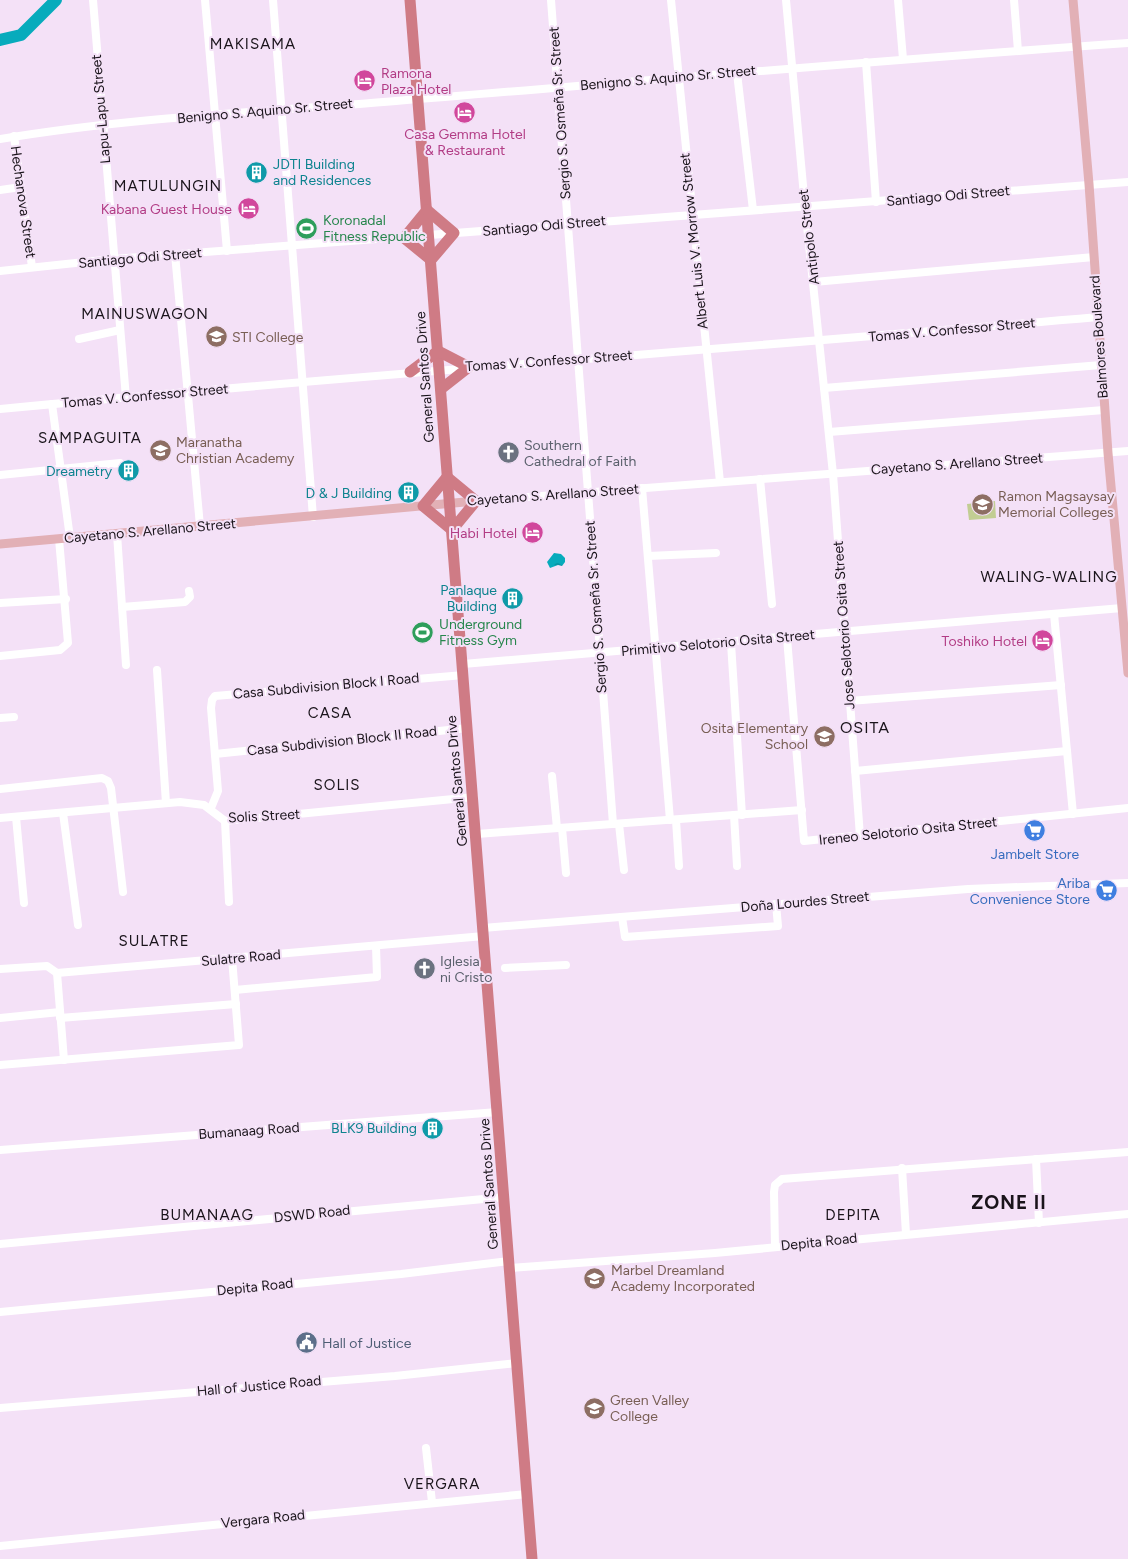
<svg xmlns="http://www.w3.org/2000/svg" width="1128" height="1559" viewBox="0 0 1128 1559" font-family="Figtree,sans-serif">
<style>
.pitch{fill:#c2cd93}
.water{fill:url(#water-ripples)}
.lines{fill:none;stroke-linecap:round;stroke-linejoin:round}
.river{stroke:#07abbc;stroke-width:12}
.minor{stroke:#fff;stroke-width:8}
.major{stroke:#e2b0b6;stroke-width:9}
.highway{stroke:#cf7b85;stroke-width:11}
.labels{text-anchor:middle;dominant-baseline:central;stroke-width:4;stroke-linejoin:round;paint-order:stroke}
.hotel-label{font-size:14px;fill:#b23c85;stroke:#f4e1f7;text-anchor:end}
.street-label{font-size:14px;fill:#1a141b;stroke:#f4e1f7}
.culture-label{font-size:14px;fill:#0d838f;stroke:#f4e1f7;text-anchor:end}
.leisure-label{font-size:14px;fill:#27864d;stroke:#f4e1f7;text-anchor:start}
.education-label{font-size:14px;fill:#785e54;stroke:#f4e1f7;text-anchor:start}
.worship-label{font-size:14px;fill:#5b616d;stroke:#f4e1f7;text-anchor:start}
.shop-label{font-size:14px;fill:#366cbe;stroke:#f4e1f7}
.service-label{font-size:14px;fill:#4e5e75;stroke:#f4e1f7;text-anchor:start}
.neighbourhood-label{font-size:15px;letter-spacing:1px;fill:#1a141b;stroke:#f4e1f7}
.quarter-label{font-size:16px;letter-spacing:1px;fill:#1a141b;stroke:#f4e1f7}
.district-label{font-size:19px;font-weight:bold;letter-spacing:1px;fill:#1a141b;stroke:#f4e1f7}
</style>
<defs>
<pattern id="water-ripples" width="26" height="14" patternUnits="userSpaceOnUse" patternTransform="scale(1.25)"><rect width="26" height="14" fill="#07abbc"/><path d="M2 4q2-2 4 0t4 0M15 11q2-2 4 0t4 0" fill="none" stroke="#078a98"/></pattern>
</defs>
<rect width="100%" height="100%" fill="#f4e1f7"/>
<path class="pitch" d="M995 501 996 518 969 520 967 504Z"/>
<path class="water" d="M554 553 561 554 565 558V562L562 566 558 565 550 568 547 562Z"/>
<g class="lines">
<path class="river" d="M0 40 21 35 56 0"/>
<g class="minor">
<path d="M93 0 126 398"/>
<path d="M205 0 227 251"/>
<path d="M273 0 313 517"/>
<path d="M551 0 613 824"/>
<path d="M671 0 720 482"/>
<path d="M786 0 805 207 833 474 860 836"/>
<path d="M898 0 903 59"/>
<path d="M1014 0 1018 51"/>
<path d="M866 62 876 202"/>
<path d="M737 73 753 210"/>
<path d="M14 136 32 267"/>
<path d="M0 139C131 117 264 112 396 101 640 81 884 60 1128 43"/>
<path d="M0 190 21 187"/>
<path d="M175 254 200 526"/>
<path d="M0 271 113 259 1128 182"/>
<path d="M814 282 1094 257"/>
<path d="M79 339 120 330"/>
<path d="M824 388 1101 365"/>
<path d="M52 404 70 538"/>
<path d="M0 409C366 374 732 349 1098 317"/>
<path d="M829 432 1104 410"/>
<path d="M0 475 120 463"/>
<path d="M760 479 772 604"/>
<path d="M642 488 670 820"/>
<path d="M476 501 1128 451"/>
<path d="M117 534 126 665"/>
<path d="M648 556 716 553"/>
<path d="M0 603 66 599"/>
<path d="M122 607 185 602 190 597 189 591"/>
<path d="M1054 614 1073 814"/>
<path d="M787 638 804 841 1128 808"/>
<path d="M731 643 742 815"/>
<path d="M0 656 60 650 68 643 59 539"/>
<path d="M463 664 1122 608"/>
<path d="M157 670 166 803"/>
<path d="M849 701 1061 685"/>
<path d="M0 718 14 717"/>
<path d="M215 754 468 728"/>
<path d="M855 771 1067 751"/>
<path d="M552 776 557 828"/>
<path d="M0 789 102 778 108 781 111 788 123 892"/>
<path d="M211 808 218 791 211 708 212 700 215 696 464 675"/>
<path d="M63 813 78 925"/>
<path d="M734 815 737 866"/>
<path d="M16 817 24 903"/>
<path d="M0 818 180 802 204 805 225 821 474 797"/>
<path d="M676 820 679 866"/>
<path d="M225 821 229 902"/>
<path d="M619 824 624 870"/>
<path d="M562 828 566 873"/>
<path d="M477 834 802 810"/>
<path d="M622 917 625 937 778 926 776 904"/>
<path d="M483 928 968 889 1128 883"/>
<path d="M505 968 566 965"/>
<path d="M0 969 47 966 57 973 484 936"/>
<path d="M57 973 64 1060"/>
<path d="M235 990 377 977 376 946"/>
<path d="M0 1018 60 1012"/>
<path d="M60 1018 236 1004"/>
<path d="M0 1065 239 1045 232 958"/>
<path d="M0 1150 498 1112"/>
<path d="M1036 1159 1039 1223"/>
<path d="M902 1168 906 1234"/>
<path d="M0 1244 505 1197"/>
<path d="M775 1247 774 1192 775 1185 782 1179 1128 1152"/>
<path d="M510 1268 715 1253 1128 1214"/>
<path d="M0 1312 401 1274 509 1261"/>
<path d="M0 1408 395 1376 517 1363"/>
<path d="M426 1448 432 1502"/>
<path d="M0 1546 527 1494"/>
</g>
<g class="major">
<path d="M1073 0 1089 184 1108 453 1128 673"/>
<path d="M0 544 476 501"/>
</g>
<g class="highway">
<path d="M410 0 532 1559"/>
<path d="M427 210 404 238 431 260"/>
<path d="M427 210 454 233 431 260"/>
<path d="M410 372 438 351 469 367 441 389"/>
<path d="M447 477 423 506 452 530"/>
<path d="M447 477 476 501 452 530"/>
</g>
</g>
<defs>
<symbol id="hotel-disc" viewBox="-11 -11 22 22"><circle r="9.5" fill="#d1479c" stroke="#f4e1f7"/><path d="M-6-4.5h1.5V1H6V5H4.5V3h-9V5H-6ZM-4 0a1.8 1.8 0 1 1 3.6 0ZM.5 0V-2.5h3Q6-2.5 6 0Z" fill="#fff"/></symbol>
<symbol id="building-disc" viewBox="-11 -11 22 22"><circle r="9.5" fill="#0f9aa8" stroke="#f4e1f7"/><path d="M-4-6H4V6H1V3H-1V6H-4ZM-2.5-4.3h1.7v1.8h-1.7ZM.8-4.3h1.7v1.8H.8ZM-2.5-1h1.7V.8h-1.7ZM.8-1h1.7V.8H.8Z" fill="#fff"/></symbol>
<symbol id="stadium-disc" viewBox="-11 -11 22 22"><circle r="9.5" fill="#2e9e5b" stroke="#f4e1f7"/><path d="M0-5a6.5 5 0 1 0 0 10a6.5 5 0 1 0 0-10ZM-3.5-1.8h7v3.6h-7Z" fill="#fff"/></symbol>
<symbol id="university-disc" viewBox="-11 -11 22 22"><circle r="9.5" fill="#8d6e63" stroke="#f4e1f7"/><path d="M0-5L7-2L0 1L-7-2ZM-4 1L0 2.5L4 1V4Q0 6-4 4Z" fill="#fff"/></symbol>
<symbol id="school-disc" viewBox="-11 -11 22 22"><circle r="9.5" fill="#8d6e63" stroke="#f4e1f7"/><path d="M0-5L7-2L0 1L-7-2ZM-4 1L0 2.5L4 1V4Q0 6-4 4Z" fill="#fff"/></symbol>
<symbol id="church-disc" viewBox="-11 -11 22 22"><circle r="9.5" fill="#6b7280" stroke="#f4e1f7"/><path d="M-1.2-6h2.4v3.5h3.3v2.4h-3.3V6h-2.4V-.1h-3.3v-2.4h3.3Z" fill="#fff"/></symbol>
<symbol id="supermarket-disc" viewBox="-11 -11 22 22"><circle r="9.5" fill="#3f7fe0" stroke="#f4e1f7"/><path d="M-6-5.5h2.5l.6 2H6L4.5 2H-2.5L-4.4-4H-6ZM-1.5 3.2a1.3 1.3 0 1 0 .1 0ZM3 3.2a1.3 1.3 0 1 0 .1 0Z" fill="#fff"/></symbol>
<symbol id="civic-disc" viewBox="-11 -11 22 22"><circle r="9.5" fill="#5c6f8a" stroke="#f4e1f7"/><path d="M-.6-6.5H3V-4.5H.6V-3L4-1V1h2V6H-6V1h2V-1L-.6-3ZM-1.2 2.5V6h2.4V2.5Z" fill="#fff"/></symbol>
</defs>
<g fill-rule="evenodd">
<use href="#hotel-disc" x="352" y="68" width="25" height="25"/>
<use href="#hotel-disc" x="452" y="100" width="25" height="25"/>
<use href="#building-disc" x="244" y="160" width="25" height="25"/>
<use href="#hotel-disc" x="236" y="196" width="25" height="25"/>
<use href="#stadium-disc" x="294" y="216" width="25" height="25"/>
<use href="#university-disc" x="204" y="324" width="25" height="25"/>
<use href="#school-disc" x="148" y="438" width="25" height="25"/>
<use href="#church-disc" x="496" y="440" width="25" height="25"/>
<use href="#building-disc" x="116" y="458" width="25" height="25"/>
<use href="#building-disc" x="396" y="480" width="25" height="25"/>
<use href="#university-disc" x="970" y="492" width="25" height="25"/>
<use href="#hotel-disc" x="520" y="520" width="25" height="25"/>
<use href="#building-disc" x="500" y="586" width="25" height="25"/>
<use href="#stadium-disc" x="410" y="620" width="25" height="25"/>
<use href="#hotel-disc" x="1030" y="628" width="25" height="25"/>
<use href="#school-disc" x="812" y="724" width="25" height="25"/>
<use href="#supermarket-disc" x="1022" y="818" width="25" height="25"/>
<use href="#supermarket-disc" x="1094" y="878" width="25" height="25"/>
<use href="#church-disc" x="412" y="956" width="25" height="25"/>
<use href="#building-disc" x="420" y="1116" width="25" height="25"/>
<use href="#school-disc" x="582" y="1266" width="25" height="25"/>
<use href="#civic-disc" x="294" y="1330" width="25" height="25"/>
<use href="#university-disc" x="582" y="1396" width="25" height="25"/>
</g>
<g class="labels">
<g class="hotel-label">
<text x="381" y="73" text-anchor="start">Ramona<tspan x="381" dy="16">Plaza Hotel</tspan></text>
<text x="465" y="134" text-anchor="middle">Casa Gemma Hotel<tspan x="465" dy="16">&amp; Restaurant</tspan></text>
<text x="232" y="209">Kabana Guest House</text>
<text x="517" y="533">Habi Hotel</text>
<text x="1027" y="641">Toshiko Hotel</text>
</g>
<g class="street-label">
<text transform="translate(668 78) rotate(-5)">Benigno S. Aquino Sr. Street</text>
<text transform="translate(101 109) rotate(-95)">Lapu-Lapu Street</text>
<text transform="translate(265 111) rotate(-5)">Benigno S. Aquino Sr. Street</text>
<text transform="translate(560 113) rotate(-94)">Sergio S. Osmeña Sr. Street</text>
<text transform="translate(948 196) rotate(-5)">Santiago Odi Street</text>
<text transform="translate(23 202) rotate(82)">Hechanova Street</text>
<text transform="translate(544 226) rotate(-5)">Santiago Odi Street</text>
<text transform="translate(809 237) rotate(-97)">Antipolo Street</text>
<text transform="translate(694 241) rotate(-96)">Albert Luis V. Morrow Street</text>
<text transform="translate(140 258) rotate(-5)">Santiago Odi Street</text>
<text transform="translate(952 330) rotate(-5)">Tomas V. Confessor Street</text>
<text transform="translate(1099 337) rotate(-94)">Balmores Boulevard</text>
<text transform="translate(549 361) rotate(-4)">Tomas V. Confessor Street</text>
<text transform="translate(425 377) rotate(-94)">General Santos Drive</text>
<text transform="translate(145 396) rotate(-5)">Tomas V. Confessor Street</text>
<text transform="translate(957 464) rotate(-4)">Cayetano S. Arellano Street</text>
<text transform="translate(553 495) rotate(-4)">Cayetano S. Arellano Street</text>
<text transform="translate(150 531) rotate(-5)">Cayetano S. Arellano Street</text>
<text transform="translate(596 607) rotate(-94)">Sergio S. Osmeña Sr. Street</text>
<text transform="translate(844 625) rotate(-94)">Jose Selotorio Osita Street</text>
<text transform="translate(718 643) rotate(-5)">Primitivo Selotorio Osita Street</text>
<text transform="translate(326 686) rotate(-5)">Casa Subdivision Block I Road</text>
<text transform="translate(342 741) rotate(-6)">Casa Subdivision Block II Road</text>
<text transform="translate(457 781) rotate(-95)">General Santos Drive</text>
<text transform="translate(264 816) rotate(-3)">Solis Street</text>
<text transform="translate(908 831) rotate(-6)">Ireneo Selotorio Osita Street</text>
<text transform="translate(805 902) rotate(-5)">Doña Lourdes Street</text>
<text transform="translate(241 958) rotate(-5)">Sulatre Road</text>
<text transform="translate(249 1131) rotate(-4)">Bumanaag Road</text>
<text transform="translate(489 1184) rotate(-94)">General Santos Drive</text>
<text transform="translate(312 1214) rotate(-6)">DSWD Road</text>
<text transform="translate(819 1242) rotate(-6)">Depita Road</text>
<text transform="translate(255 1287) rotate(-6)">Depita Road</text>
<text transform="translate(259 1386) rotate(-5)">Hall of Justice Road</text>
<text transform="translate(263 1519) rotate(-6)">Vergara Road</text>
</g>
<g class="culture-label">
<text x="273" y="164" text-anchor="start">JDTI Building<tspan x="273" dy="16">and Residences</tspan></text>
<text x="112" y="471">Dreametry</text>
<text x="392" y="493">D &amp; J Building</text>
<text x="497" y="590">Panlaque<tspan x="497" dy="16">Building</tspan></text>
<text x="417" y="1128">BLK9 Building</text>
</g>
<g class="leisure-label">
<text x="323" y="220">Koronadal<tspan x="323" dy="16">Fitness Republic</tspan></text>
<text x="439" y="624">Underground<tspan x="439" dy="16">Fitness Gym</tspan></text>
</g>
<g class="education-label">
<text x="232" y="337">STI College</text>
<text x="176" y="442">Maranatha<tspan x="176" dy="16">Christian Academy</tspan></text>
<text x="998" y="496">Ramon Magsaysay<tspan x="998" dy="16">Memorial Colleges</tspan></text>
<text x="808" y="728" text-anchor="end">Osita Elementary<tspan x="808" dy="16">School</tspan></text>
<text x="611" y="1270">Marbel Dreamland<tspan x="611" dy="16">Academy Incorporated</tspan></text>
<text x="610" y="1400">Green Valley<tspan x="610" dy="16">College</tspan></text>
</g>
<g class="worship-label">
<text x="524" y="445">Southern<tspan x="524" dy="16">Cathedral of Faith</tspan></text>
<text x="440" y="961">Iglesia<tspan x="440" dy="16">ni Cristo</tspan></text>
</g>
<g class="shop-label">
<text x="1035" y="854">Jambelt Store</text>
<text x="1090" y="883" text-anchor="end">Ariba<tspan x="1090" dy="16">Convenience Store</tspan></text>
</g>
<g class="service-label">
<text x="322" y="1343">Hall of Justice</text>
</g>
<g class="neighbourhood-label">
<text x="253" y="44">MAKISAMA</text>
<text x="168" y="186">MATULUNGIN</text>
<text x="145" y="314">MAINUSWAGON</text>
<text x="90" y="438">SAMPAGUITA</text>
<text x="1049" y="577">WALING-WALING</text>
<text x="330" y="713">CASA</text>
<text x="337" y="785">SOLIS</text>
<text x="154" y="941">SULATRE</text>
<text x="207" y="1215">BUMANAAG</text>
<text x="853" y="1215">DEPITA</text>
<text x="442" y="1484">VERGARA</text>
</g>
<g class="quarter-label">
<text x="865" y="727">OSITA</text>
</g>
<g class="district-label">
<text x="1009" y="1202">ZONE II</text>
</g>
</g>
</svg>
